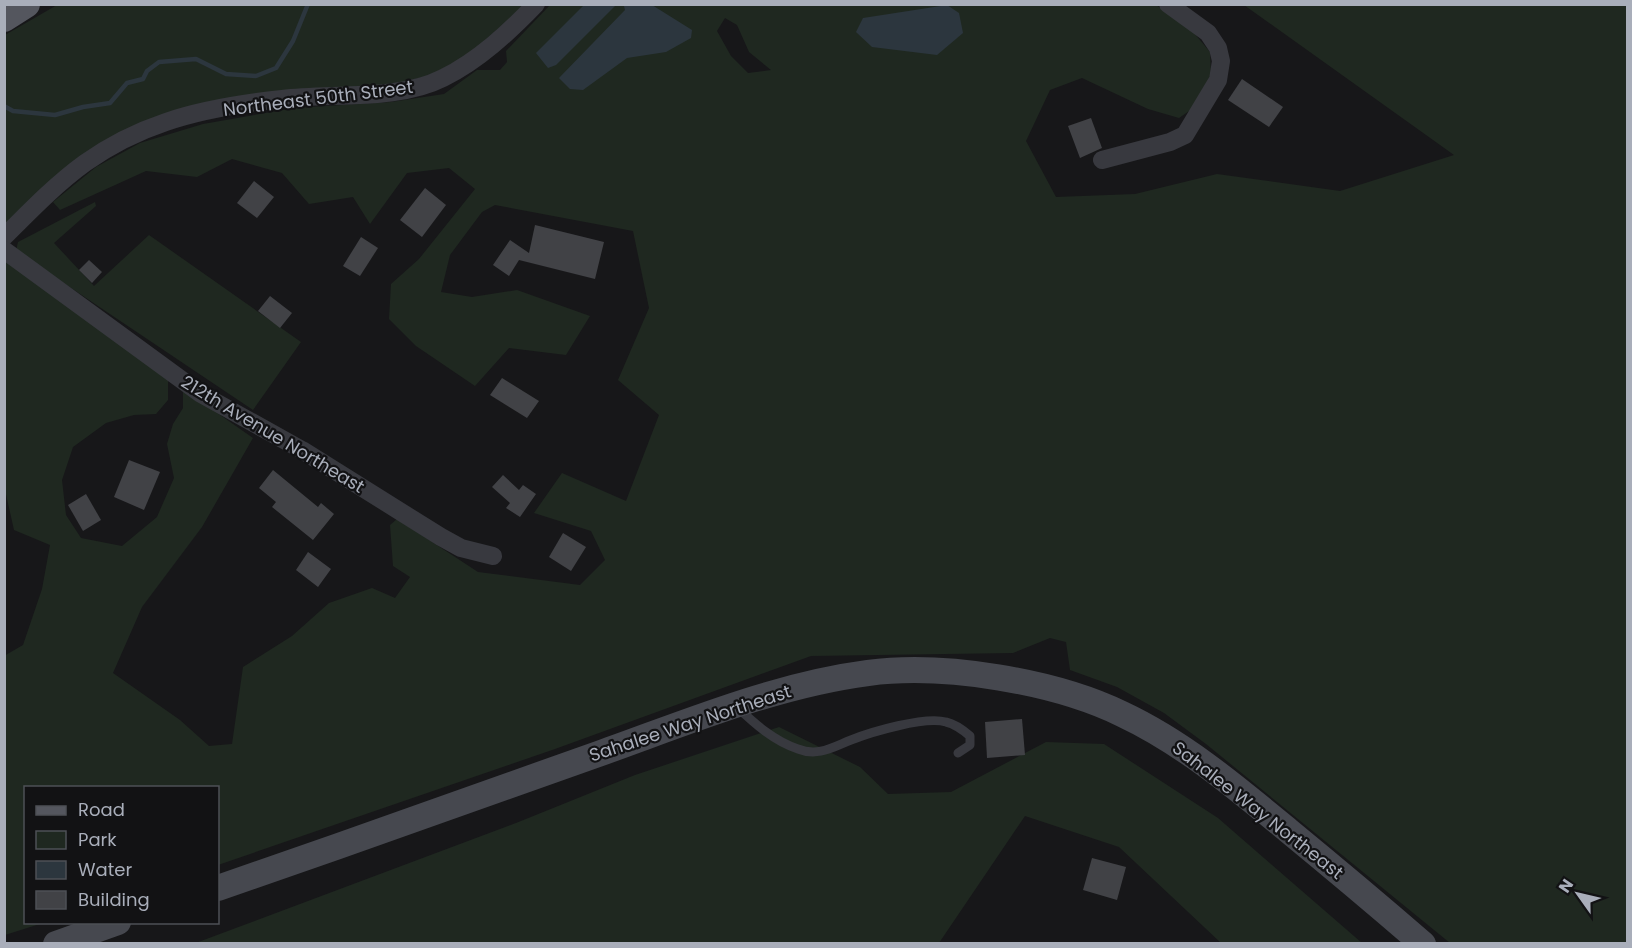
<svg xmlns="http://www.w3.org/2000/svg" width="1632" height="948" viewBox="0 0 1632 948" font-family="Poppins,sans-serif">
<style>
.green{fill:#1f2820;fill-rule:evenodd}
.water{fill:#2c363e}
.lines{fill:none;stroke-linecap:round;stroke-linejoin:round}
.stream{stroke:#2c363e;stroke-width:4.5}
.building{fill:#414246}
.lane{stroke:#38393f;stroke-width:9}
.street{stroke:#38393f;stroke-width:18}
.secondary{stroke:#46484f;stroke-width:26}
.primary{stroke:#54565e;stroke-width:28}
.labels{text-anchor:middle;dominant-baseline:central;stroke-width:4.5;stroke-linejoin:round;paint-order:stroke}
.street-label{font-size:18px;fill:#a9aeba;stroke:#121214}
</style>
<rect width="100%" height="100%" fill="#171719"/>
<g class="green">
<path d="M1155 4 1194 33 1210 52 1211 74 1192 109 1179 118 1148 109 1082 78 1050 90 1026 141 1056 197 1135 194 1217 174 1340 191 1454 155 1244 5H1627V943H1450L1206 744 1164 713 1117 687 1070 670 1066 642 1050 638 1013 653 811 656 555 749 218 865V788H26V922L43 923 5 935 4 656 23 645 42 589 50 545 14 530 5 490V260L168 378V400L156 414 134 415 106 423 73 447 62 480 66 515 81 538 122 546 157 517 174 478 167 444 173 424 183 408V389L253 438 202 527 142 607 113 673 180 720 209 746 232 744 243 667 292 636 329 603 372 588 395 598 410 577 393 566 390 525 397 519 478 572 580 585 605 560 591 531 534 513 562 473 626 501 659 415 618 380 649 308 633 231 495 205 482 212 450 255 441 292 472 297 517 290 590 316 566 355 509 348 475 386 416 346 389 319 391 284 419 259 475 189 449 168 407 173 370 224 353 197 309 204 282 173 232 159 197 177 146 171 60 210 53 202 96 167 140 143 203 124 294 108 391 102 444 94 477 70H500L507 62 506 51 550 5ZM725 18 737 25 749 52 771 70 748 73 731 56 717 31Z"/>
<path d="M57 5H525L468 55 431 75 399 83 177 113 5 225V35Z"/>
<path d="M95 202 96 206 54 243 94 286 149 235 301 342 253 410 16 251 18 242Z"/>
<path d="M779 727 860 767 888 794 951 792 1046 742 1104 744 1218 818 1362 943H1221L1119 847 1025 816 939 943 193 944 516 823 635 775Z"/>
</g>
<g class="water">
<path d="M584 5H652L692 30 691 38 666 52 627 58 583 90 570 89 559 78 625 10 624 6 616 5 556 65 548 68 536 53Z"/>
<path d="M947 5 959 13 963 33 937 55 872 47 856 32 863 18Z"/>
</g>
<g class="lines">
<path class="stream" d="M4 106 13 111 55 115 83 107 110 103 127 83 143 79 147 71 159 62 196 59 226 74 256 76 276 68 293 41 308 4"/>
</g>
<g class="building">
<path d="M1242 79 1283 107 1269 127 1228 100Z"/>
<path d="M1091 118 1102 148 1080 158 1068 126Z"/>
<path d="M254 181 274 197 257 218 237 203Z"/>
<path d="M425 188 446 205 422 237 400 220Z"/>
<path d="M535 225 604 242 595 279 519 260 509 276 493 265 510 240 529 253Z"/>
<path d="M361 237 378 248 360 276 343 266Z"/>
<path d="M89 260 102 272 92 283 79 270Z"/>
<path d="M270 296 292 313 280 328 258 311Z"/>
<path d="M502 378 539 401 527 418 490 395Z"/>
<path d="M129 460 160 472 144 510 114 497Z"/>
<path d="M273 470 318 507 321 503 334 514 313 540 272 507 276 502 259 488Z"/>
<path d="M503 475 519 490 523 485 536 494 520 517 506 508 510 503 492 487Z"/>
<path d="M86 494 101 520 83 531 68 505Z"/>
<path d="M563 533 586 547 571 571 549 557Z"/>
<path d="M308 552 331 569 318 587 296 570Z"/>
<path d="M1022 719 1025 755 987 758 985 722Z"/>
<path d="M1092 858 1126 867 1117 900 1083 890Z"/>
</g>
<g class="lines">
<path class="lane" d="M737 707C755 724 774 741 798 749 818 757 833 747 851 740 871 732 925 716 946 722 955 724 963 730 970 736V745L958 753"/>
<g class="street">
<path d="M1102 160 1170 142 1185 135 1218 80 1221 61 1218 48 1208 33 1168 4"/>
<path d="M4 237C30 211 56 184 85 163 109 146 139 131 166 122 201 110 245 103 282 99 332 93 398 101 443 78 478 61 509 32 536 4"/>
<path d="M4 250 201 394 302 450 441 537 461 548 493 556"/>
</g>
<g class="secondary">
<path d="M218 888C346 844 473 798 601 753 688 722 776 685 868 673 944 663 1054 681 1122 714 1184 743 1238 789 1290 832 1335 869 1379 906 1423 944"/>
<path d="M56 944 118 922"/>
</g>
<path class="primary" d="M4 18 26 4"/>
</g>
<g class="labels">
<g class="street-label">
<text transform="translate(318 98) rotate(-7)">Northeast 50th Street</text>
<text transform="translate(273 434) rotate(31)">212th Avenue Northeast</text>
<text transform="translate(690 723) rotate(-18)">Sahalee Way Northeast</text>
<text transform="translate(1258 810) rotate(38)">Sahalee Way Northeast</text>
</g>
</g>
<rect width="1632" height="948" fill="none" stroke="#a9aeba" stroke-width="12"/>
<rect x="24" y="786" width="195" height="138" fill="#121214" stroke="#4e5056" stroke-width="1.5"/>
<rect x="36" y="806" width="30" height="9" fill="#54565e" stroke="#4e5056" stroke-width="1.5"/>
<text x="78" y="816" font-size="18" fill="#a9aeba">Road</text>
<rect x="36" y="831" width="30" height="18" fill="#1f2820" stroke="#4e5056" stroke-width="1.5"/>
<text x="78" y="846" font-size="18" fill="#a9aeba">Park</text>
<rect x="36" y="861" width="30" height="18" fill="#2c363e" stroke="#4e5056" stroke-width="1.5"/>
<text x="78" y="876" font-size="18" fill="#a9aeba">Water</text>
<rect x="36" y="891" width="30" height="18" fill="#414246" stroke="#4e5056" stroke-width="1.5"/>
<text x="78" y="906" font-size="18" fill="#a9aeba">Building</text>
<g transform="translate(1578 894) rotate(304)" stroke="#121214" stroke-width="4.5" paint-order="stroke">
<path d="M0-4.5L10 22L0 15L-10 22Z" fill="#a9aeba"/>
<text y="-9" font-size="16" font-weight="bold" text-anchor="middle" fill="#a9aeba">N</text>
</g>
</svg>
